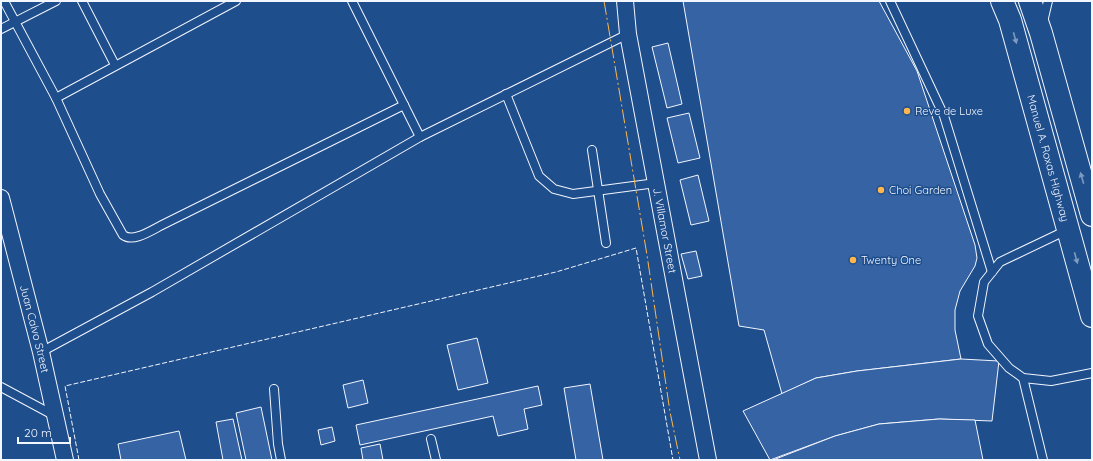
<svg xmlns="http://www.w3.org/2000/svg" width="1093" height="461" viewBox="0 0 1093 461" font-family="Quicksand,sans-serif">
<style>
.building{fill:#3563a3;stroke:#f2f6ff}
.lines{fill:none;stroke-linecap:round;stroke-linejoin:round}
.lane-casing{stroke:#f2f6ff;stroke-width:10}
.street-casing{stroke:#f2f6ff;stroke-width:18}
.primary-casing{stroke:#f2f6ff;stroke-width:24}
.lane{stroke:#1f4e8c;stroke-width:8}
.street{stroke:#1f4e8c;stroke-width:16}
.primary{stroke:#1f4e8c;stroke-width:22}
.fence{stroke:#f2f6ff;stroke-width:1;stroke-dasharray:5 2;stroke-linecap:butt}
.power{stroke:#ffb74d;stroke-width:1;stroke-dasharray:14 3 2 3;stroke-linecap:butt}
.oneway{fill:#7e9ac0}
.poi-dot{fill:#ffb74d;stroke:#1f4e8c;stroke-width:1.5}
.labels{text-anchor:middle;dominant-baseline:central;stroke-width:3;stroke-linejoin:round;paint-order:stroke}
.poi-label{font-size:11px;fill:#f2f6ff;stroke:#1f4e8c;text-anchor:start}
.street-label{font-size:11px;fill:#f2f6ff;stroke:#1f4e8c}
</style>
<rect width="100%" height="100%" fill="#1f4e8c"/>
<g class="building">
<path d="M683 1H879L917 71 975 245 977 258 975 266 960 291 955 310V330L961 359 857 371 816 378 782 394 764 330 739 326Z"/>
<path d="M668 43 682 104 667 108 652 47Z"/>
<path d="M689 113 700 158 678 163 667 118Z"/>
<path d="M698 175 709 221 691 225 680 180Z"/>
<path d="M696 251 702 276 688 279 681 254Z"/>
<path d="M477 338 488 383 458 390 447 345Z"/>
<path d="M961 359 999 361 992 421 939 419 879 424 835 436 770 460 743 411 816 378 857 371Z"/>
<path d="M363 380 368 403 348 408 343 385Z"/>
<path d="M590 384 603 460H576L564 388Z"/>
<path d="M538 386 542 405 524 409 528 429 498 436 493 416 360 445 356 425Z"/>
<path d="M261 407 272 460H246L236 413Z"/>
<path d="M233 419 242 460H223L216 422Z"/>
<path d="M939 419 975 420 983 460H773L835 436 879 424Z"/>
<path d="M332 427 335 441 321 445 318 430Z"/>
<path d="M179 431 186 460H121L118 444Z"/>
<path d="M380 444 383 460H363L361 448Z"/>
</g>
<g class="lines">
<defs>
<g id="lane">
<path d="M4 1 56 98 100 194 123 235C133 243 152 230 162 225L404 105"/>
<path d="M82 1 115 65"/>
<path d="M352 1 420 137"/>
<path d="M890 1 944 116 992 272"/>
<path d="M1043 22 1048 1"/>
<path d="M1 29 56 1"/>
<path d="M506 94 539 176 554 189 573 194 656 183"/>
<path d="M56 98 236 1"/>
<path d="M592 150 606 243"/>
<path d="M1067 230 1000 262 984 282 978 316 988 344 1009 368 1023 378 1051 381 1092 373"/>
<path d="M41 352 152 292 420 137 628 34"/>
<path d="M1023 378 1043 460"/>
<path d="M1 387 55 416"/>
<path d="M274 389 278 444 281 460"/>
<path d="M431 439 436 460"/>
</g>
<g id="street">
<path id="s1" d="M625 1 628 34 708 460"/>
<path id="s2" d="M1 198 41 352 65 460"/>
</g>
<g id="primary">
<path id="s3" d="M1002 1 1010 20 1092 316"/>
<path d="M1030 1 1041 33 1092 215"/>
</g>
</defs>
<use href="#lane" class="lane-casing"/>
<use href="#street" class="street-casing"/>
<use href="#primary" class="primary-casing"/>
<use href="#lane" class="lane"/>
<use href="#street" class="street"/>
<use href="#primary" class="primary"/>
<path class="fence" d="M79 460 65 386 556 272 636 248 673 460"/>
<path class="power" d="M604 1 647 255 670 412 680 460"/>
</g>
<defs><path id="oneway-solid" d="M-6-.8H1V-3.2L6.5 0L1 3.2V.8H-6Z"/></defs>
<g class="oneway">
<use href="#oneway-solid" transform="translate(1015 38) rotate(75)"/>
<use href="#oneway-solid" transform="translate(1082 178) rotate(-106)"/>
<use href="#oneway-solid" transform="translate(1076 258) rotate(75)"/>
</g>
<g class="poi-dot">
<circle cx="907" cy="111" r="4"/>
<circle cx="881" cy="190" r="4"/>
<circle cx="853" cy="260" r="4"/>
</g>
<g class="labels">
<g class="poi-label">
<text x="915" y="111">Reve de Luxe</text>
<text x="889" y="190">Choi Garden</text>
<text x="861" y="260">Twenty One</text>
</g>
<g class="street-label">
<text stroke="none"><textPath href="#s3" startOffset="164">Manuel A. Roxas Highway</textPath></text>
<text stroke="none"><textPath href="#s1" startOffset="233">J. Villamor Street</textPath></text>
<text stroke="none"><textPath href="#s2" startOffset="135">Juan Calvo Street</textPath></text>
</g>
</g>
<rect width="1093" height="461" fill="none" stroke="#f2f6ff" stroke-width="4"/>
<path d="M18 437v6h52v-6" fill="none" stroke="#f2f6ff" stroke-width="2"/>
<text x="24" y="437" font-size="12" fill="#f2f6ff" stroke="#1f4e8c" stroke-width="3" paint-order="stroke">20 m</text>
</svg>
